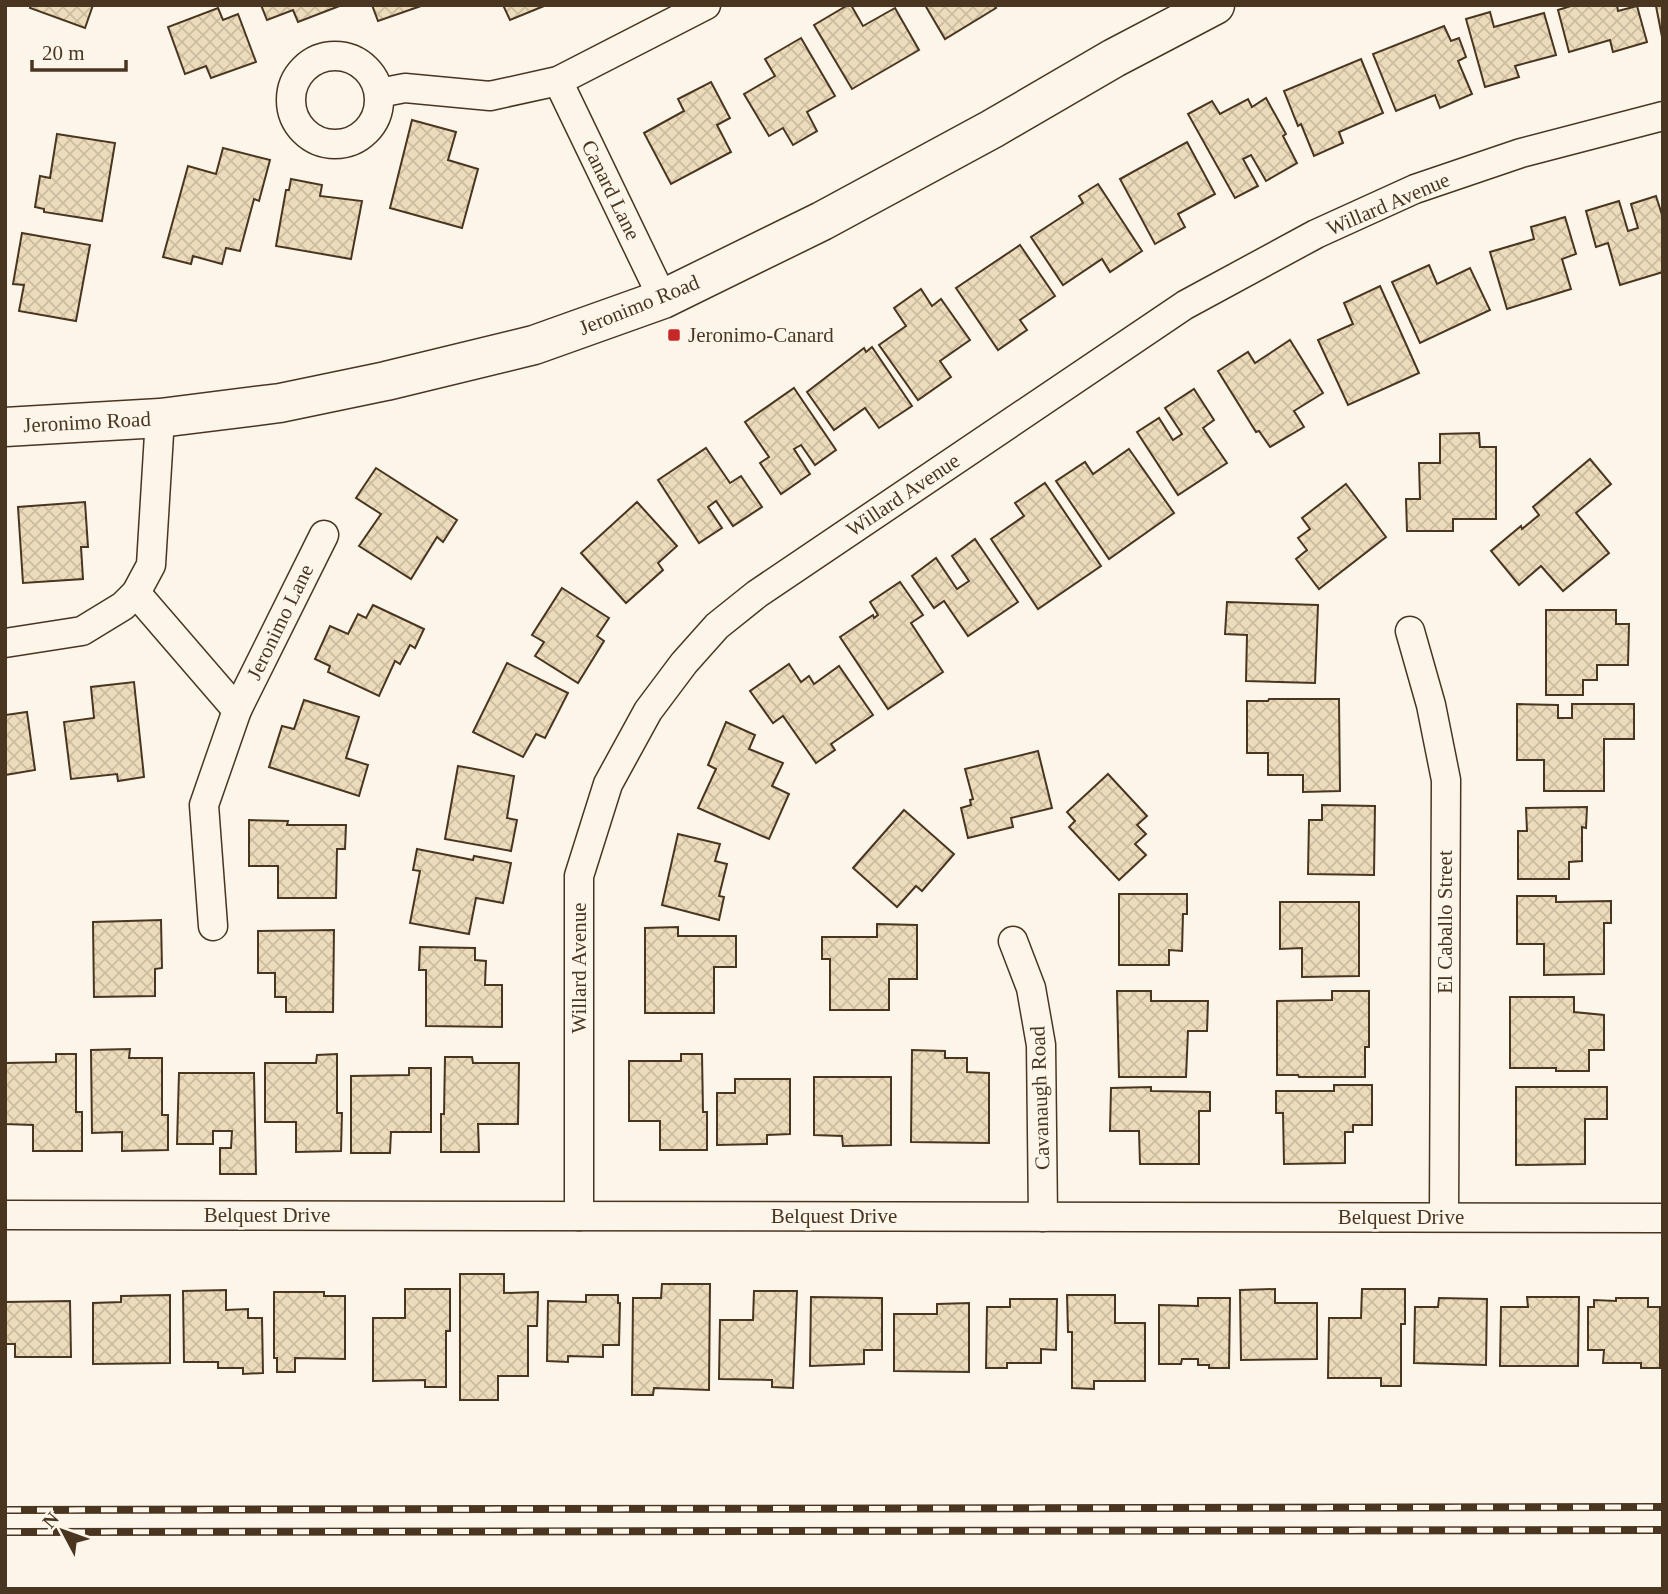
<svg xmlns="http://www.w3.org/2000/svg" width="1668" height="1594" viewBox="0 0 1668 1594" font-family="'Times New Roman',serif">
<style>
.building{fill:url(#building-cross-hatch);stroke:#4a3520;stroke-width:2}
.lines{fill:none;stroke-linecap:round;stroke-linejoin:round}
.street-casing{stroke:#4a3520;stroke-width:31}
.secondary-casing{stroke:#4a3520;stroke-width:41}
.street{stroke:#fbf6e9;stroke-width:28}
.secondary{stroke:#fbf6e9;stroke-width:38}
.rail-casing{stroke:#4a3520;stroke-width:8}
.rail{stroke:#fbf6e9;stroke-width:5;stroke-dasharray:16;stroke-linecap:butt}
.poi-dot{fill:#c62828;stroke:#fbf6e9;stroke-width:2.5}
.labels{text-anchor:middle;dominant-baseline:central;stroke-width:5;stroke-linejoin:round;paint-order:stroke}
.street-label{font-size:21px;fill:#4a3520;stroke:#fbf6e9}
.poi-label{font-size:21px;fill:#4a3520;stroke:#fbf6e9;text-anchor:start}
</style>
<defs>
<pattern id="building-cross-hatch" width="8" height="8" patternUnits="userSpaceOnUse" patternTransform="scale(1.75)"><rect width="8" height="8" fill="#ecdcbc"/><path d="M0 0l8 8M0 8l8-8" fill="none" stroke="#ccbda1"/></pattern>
</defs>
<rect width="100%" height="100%" fill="#fbf6e9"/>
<g class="building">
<path d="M31 5H93L85 28 30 8Z"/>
<path d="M261 5H342L298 22 293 10 267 20Z"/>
<path d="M372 5H421V6L378 21Z"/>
<path d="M503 5H544V6L510 20Z"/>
<path d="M848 5H851L863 26 895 8 919 50 852 89 814 25Z"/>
<path d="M925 5H994L996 8 945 39Z"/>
<path d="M1574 5H1617L1618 11 1637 6 1647 42 1613 52 1610 40 1569 52 1558 10Z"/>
<path d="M1663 5V42L1656 6Z"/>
<path d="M218 8 223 20 238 14 256 62 211 78 206 66 185 74 168 27Z"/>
<path d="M1490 12 1494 27 1544 13 1556 55 1515 66 1519 77 1485 87 1466 19Z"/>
<path d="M1444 26 1451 41 1459 38 1466 57 1458 61 1472 94 1440 108 1435 95 1396 111 1373 54Z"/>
<path d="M801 38 835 96 807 112 817 131 793 145 783 128 769 136 744 94 775 76 765 59Z"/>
<path d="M1361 59 1383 113 1339 132 1343 143 1314 156 1301 124 1298 126 1284 91Z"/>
<path d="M711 82 730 118 717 125 731 152 671 184 644 133 684 111 678 99Z"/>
<path d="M1266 98 1286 134 1283 136 1297 163 1266 181 1251 155 1243 159 1258 186 1235 198 1188 114 1212 101 1220 114 1248 99 1252 107Z"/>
<path d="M412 120 456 132 448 160 478 169 462 228 390 208Z"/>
<path d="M57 134 115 143 102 221 44 212V209L35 207 40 176 50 178Z"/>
<path d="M1187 142 1215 194 1178 214 1185 227 1155 244 1120 179Z"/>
<path d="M223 148 270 160 259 201 254 199 240 251 226 248 222 264 193 256 191 264 163 257 188 166 216 174Z"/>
<path d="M291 179 322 185 320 196 362 201 351 259 276 246 286 190H289Z"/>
<path d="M1098 184 1142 251 1110 272 1102 259 1063 285 1031 237 1083 203 1079 196Z"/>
<path d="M1656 196 1663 218V272L1620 285 1608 243 1596 247 1586 211 1619 201 1628 231 1638 228 1631 204Z"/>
<path d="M1565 217 1576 254 1562 259 1571 289 1507 309 1490 252 1534 239 1531 227Z"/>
<path d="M22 233 90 245 76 321 19 311 24 285 13 284Z"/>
<path d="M1020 245 1055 296 1020 320 1027 330 998 350 956 288Z"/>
<path d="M1429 265 1437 284 1470 268 1490 310 1420 343 1392 282Z"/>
<path d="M1380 286 1419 373 1348 405 1318 340 1353 324 1344 303Z"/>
<path d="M921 289 932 306 941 299 970 340 940 361 951 377 918 400 879 345 906 326 894 308Z"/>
<path d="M1290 340 1323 393 1294 411 1304 427 1270 447 1259 431 1256 432 1218 371 1248 352 1255 363Z"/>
<path d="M872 347 912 406 879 428 865 408 834 430 807 392 864 348 866 352Z"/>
<path d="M794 388 836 450 815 465 801 445 794 449 810 474 781 494 760 463 769 457 745 422Z"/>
<path d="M1194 389 1214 420 1203 428 1227 463 1178 495 1137 432 1159 418 1173 440 1182 434 1165 408Z"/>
<path d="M1479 433 1480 447H1496V519H1453V531H1407L1406 499H1420L1419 463H1440V434Z"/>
<path d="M706 448 730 483 741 476 762 507 733 526 716 501 708 507 722 528 699 543 658 480Z"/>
<path d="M1129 449 1174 513 1109 559 1056 481 1085 462 1093 474Z"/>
<path d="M1590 459 1611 484 1576 513 1609 553 1563 591 1541 566 1519 585 1491 551 1521 526 1522 529 1539 515 1533 507Z"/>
<path d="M376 468 457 520 443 542 437 537 411 579 359 546 381 514 356 498Z"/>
<path d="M1045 483 1101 566 1038 609 991 539 1024 516 1015 503Z"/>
<path d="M1346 484 1386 537 1319 589 1296 559 1307 550 1298 538 1310 529 1302 518Z"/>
<path d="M85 502 88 547H81L83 579 23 583 18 507Z"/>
<path d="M637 502 677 546 658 563 663 570 626 603 581 553Z"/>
<path d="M975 539 1018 602 968 636 944 601 934 608 912 576 936 558 957 589 969 581 952 556Z"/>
<path d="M900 582 923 615 911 623 943 672 888 709 840 637 873 615 874 618 878 615 870 602Z"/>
<path d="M562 588 609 618 597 636 604 641 578 683 535 656 544 642 532 635Z"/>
<path d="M1227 602 1318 605 1315 683 1246 681 1247 635 1225 634Z"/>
<path d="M373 605 424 629 415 648 410 645 400 664 395 661 379 696 328 672 330 666 315 659 330 626 348 634 358 614 366 618Z"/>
<path d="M1546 610H1616V624H1629L1628 665H1597V680H1583V695H1546Z"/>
<path d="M507 663 568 693 545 738 536 734 523 757 473 732Z"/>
<path d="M789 664 801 682 809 676 814 684 839 666 873 715 831 744 835 750 816 763 783 716 773 723 750 691Z"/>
<path d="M134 682 144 777 118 781 117 774 71 779 64 722 94 718 91 687Z"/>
<path d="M1269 699H1339L1340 791 1303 792V775H1268V753H1247V701H1268Z"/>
<path d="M304 700 359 717 346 758 368 765 359 796 269 767 282 726 294 729Z"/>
<path d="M1517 704 1558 705V718H1572V704H1634V739H1604V791H1544V760H1517Z"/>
<path d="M27 712 35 770 5 775V715Z"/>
<path d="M726 722 755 735 749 749 783 763 772 786 789 794 769 839 698 808 716 769 708 765Z"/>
<path d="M1038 751 1052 808 1011 818 1013 827 968 838 961 808 971 805 970 800 973 799 965 769Z"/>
<path d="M458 766 514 776 507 818 517 820 511 851 445 839Z"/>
<path d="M1108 774 1147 816 1137 825 1146 834 1135 844 1146 855 1119 880 1069 827 1075 821 1067 812Z"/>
<path d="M1322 805 1375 806 1374 875 1308 874 1309 820H1322Z"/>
<path d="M1587 807 1586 828 1582 827V861L1569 862V879H1518V831H1527L1526 808Z"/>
<path d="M904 810 954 854 922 891 916 886 897 907 853 868Z"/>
<path d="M249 820 288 821 287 825H346L345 849H337L336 898H278V866H249Z"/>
<path d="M678 834 720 844 715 861 727 864 719 896 724 897 719 920 662 905Z"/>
<path d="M417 849 473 860 474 856 511 863 503 903 476 898 469 934 410 923 420 871 413 870Z"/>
<path d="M1119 894H1187V914H1183L1182 951 1169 950V965H1119Z"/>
<path d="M1517 896H1556V902L1611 901V923H1604V974L1544 975V944H1517Z"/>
<path d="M1280 902H1359V976L1302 977V948L1280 949Z"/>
<path d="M161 920 162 968 155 969V996L94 997 93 922Z"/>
<path d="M877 924 917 925V979H889V1010H830V959H822V937H877Z"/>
<path d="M678 927V936H736V967H714V1013H645V928Z"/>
<path d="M334 930 333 1012H286V997H275V973H258V931Z"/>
<path d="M420 947 475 948V960L486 961 485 985H502V1027L426 1026V970H419Z"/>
<path d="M1117 991H1151V1001H1208L1207 1031H1188L1186 1077H1119Z"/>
<path d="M1332 991H1369V1047H1365V1077H1299L1298 1075H1277V1001L1332 1000Z"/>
<path d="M1510 997H1574V1012L1604 1015V1050H1589V1071H1556V1068H1510Z"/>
<path d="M130 1049 129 1058H162V1115H168V1150L122 1151V1132L92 1133 91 1050Z"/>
<path d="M912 1050 945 1051V1058H967V1072L989 1073V1143L911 1142Z"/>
<path d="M56 1054H76V1112H82V1151H33V1125L5 1124V1063L56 1062Z"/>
<path d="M337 1054V1113H342L341 1151 296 1152V1122H265V1063H316L317 1055Z"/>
<path d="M681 1054H702L703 1112H707V1150H660V1121H629V1061H681Z"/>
<path d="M445 1057H472L473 1063H519L518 1124H478L479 1152H441V1114H444Z"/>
<path d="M409 1068H431V1132H391L390 1153H351V1076L409 1075Z"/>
<path d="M179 1073H254L256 1174H220V1148H231L232 1131H213V1144H177Z"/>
<path d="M814 1077H891V1145L843 1146 842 1136 814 1135Z"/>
<path d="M735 1079H790V1134L767 1135V1144L717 1145V1093H735Z"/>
<path d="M1334 1085H1372V1125H1353V1132H1345V1163L1284 1164 1283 1113H1276V1091H1334Z"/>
<path d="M1151 1087V1091L1210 1092V1111H1199V1164H1140L1139 1131H1110L1111 1088Z"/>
<path d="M1516 1087H1607V1119H1585V1164L1516 1165Z"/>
<path d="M460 1274H504V1293L538 1292 537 1326H528V1376H498V1400H460Z"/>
<path d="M662 1284H710L709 1390 654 1388 653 1395H632L633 1298H661Z"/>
<path d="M405 1289H450V1331H446V1387H425V1380L373 1381V1318H405Z"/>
<path d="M1275 1289V1303H1317V1359L1241 1360 1240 1290Z"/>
<path d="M1362 1289H1405V1324H1401V1386H1381V1378H1328L1329 1318H1361Z"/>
<path d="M226 1290V1310L248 1309V1318H262L263 1373 243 1374V1368H218V1362H184L183 1291Z"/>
<path d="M754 1291H797L793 1388 772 1387V1380L719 1379 720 1320H753Z"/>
<path d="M274 1292H324V1296H345V1359L295 1358V1372H277V1358H274Z"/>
<path d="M170 1295V1363L93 1364V1303L121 1302V1296Z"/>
<path d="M586 1295H618V1303H620L619 1345H603V1357L568 1356V1362L547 1361 548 1301 586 1302Z"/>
<path d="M1067 1295H1115V1323H1145V1381H1094V1389L1072 1388V1332H1068Z"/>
<path d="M811 1297 882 1298V1350H864V1364L810 1366Z"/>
<path d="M1527 1297H1579L1578 1366H1500L1501 1307H1528Z"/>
<path d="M1198 1298H1230L1229 1368H1209V1365H1198V1359H1182L1181 1364H1159V1305L1198 1306Z"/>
<path d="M1439 1298 1487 1299 1486 1365 1414 1363 1415 1307H1438Z"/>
<path d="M1616 1298H1648V1307H1660V1368H1641V1363H1603L1604 1350H1588V1307H1594V1300L1616 1301Z"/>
<path d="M1010 1299H1057L1056 1350 1041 1349V1363H1007V1368H986L987 1307H1010Z"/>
<path d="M70 1301 71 1357H15V1344H5V1302Z"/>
<path d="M969 1303V1372L894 1371V1314H937V1304Z"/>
</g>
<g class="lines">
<defs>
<g id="street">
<circle cx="335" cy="100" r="44"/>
<path d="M558 81 663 299"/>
<path d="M379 93 405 88 490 96 558 81 706 5"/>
<path d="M136 593 237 710"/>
<path d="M1410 631 1431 705 1446 780 1444 1217"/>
<path d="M5 643 82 631 123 606 136 593 151 565 160 418"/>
<path d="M213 926 204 805 237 710 324 535"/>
<path d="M1013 941 1031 988 1041 1045 1043 1217"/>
<path d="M5 1215 1663 1218"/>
<path d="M579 1216V876L608 784 648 711 684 663 717 626 757 594 1185 305 1316 234 1415 189 1521 153 1663 116"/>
</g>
<path id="secondary" d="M5 427 160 418 280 403 386 381 534 345 663 299 822 221 992 129 1114 58 1215 5"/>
</defs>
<use href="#street" class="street-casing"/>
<use href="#secondary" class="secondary-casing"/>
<use href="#street" class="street"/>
<use href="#secondary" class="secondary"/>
<defs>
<g id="rail">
<path d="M5 1510 1663 1507"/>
<path d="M5 1532 1663 1530"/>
</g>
</defs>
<use href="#rail" class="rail-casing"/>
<use href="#rail" class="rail"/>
</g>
<rect class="poi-dot" x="667" y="328" width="14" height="14" rx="3.5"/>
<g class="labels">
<g class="street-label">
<text transform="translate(611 190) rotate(64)">Canard Lane</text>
<text transform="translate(1388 204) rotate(-23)">Willard Avenue</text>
<text transform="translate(639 305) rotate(-22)">Jeronimo Road</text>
<text transform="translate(87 422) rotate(-3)">Jeronimo Road</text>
<text transform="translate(903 495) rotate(-34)">Willard Avenue</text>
<text transform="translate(280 622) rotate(-64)">Jeronimo Lane</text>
<text transform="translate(1445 922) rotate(-90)">El Caballo Street</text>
<text transform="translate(579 968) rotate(-90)">Willard Avenue</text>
<text transform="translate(1040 1098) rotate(-92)">Cavanaugh Road</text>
<text x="267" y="1215">Belquest Drive</text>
<text x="834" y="1216">Belquest Drive</text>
<text x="1401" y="1217">Belquest Drive</text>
</g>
<g class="poi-label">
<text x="688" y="335">Jeronimo-Canard</text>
</g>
</g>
<rect width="1668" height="1594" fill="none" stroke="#4a3520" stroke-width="14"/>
<g transform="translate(63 1531) rotate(311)" stroke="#fbf6e9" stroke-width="5" paint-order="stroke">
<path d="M0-5L12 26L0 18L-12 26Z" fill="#4a3520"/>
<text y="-10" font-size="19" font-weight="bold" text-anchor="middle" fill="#4a3520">N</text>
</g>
<path d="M32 60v10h94v-10" fill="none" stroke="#4a3520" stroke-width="3.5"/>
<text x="42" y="60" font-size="21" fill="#4a3520" stroke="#fbf6e9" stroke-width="5" paint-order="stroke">20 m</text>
</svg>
